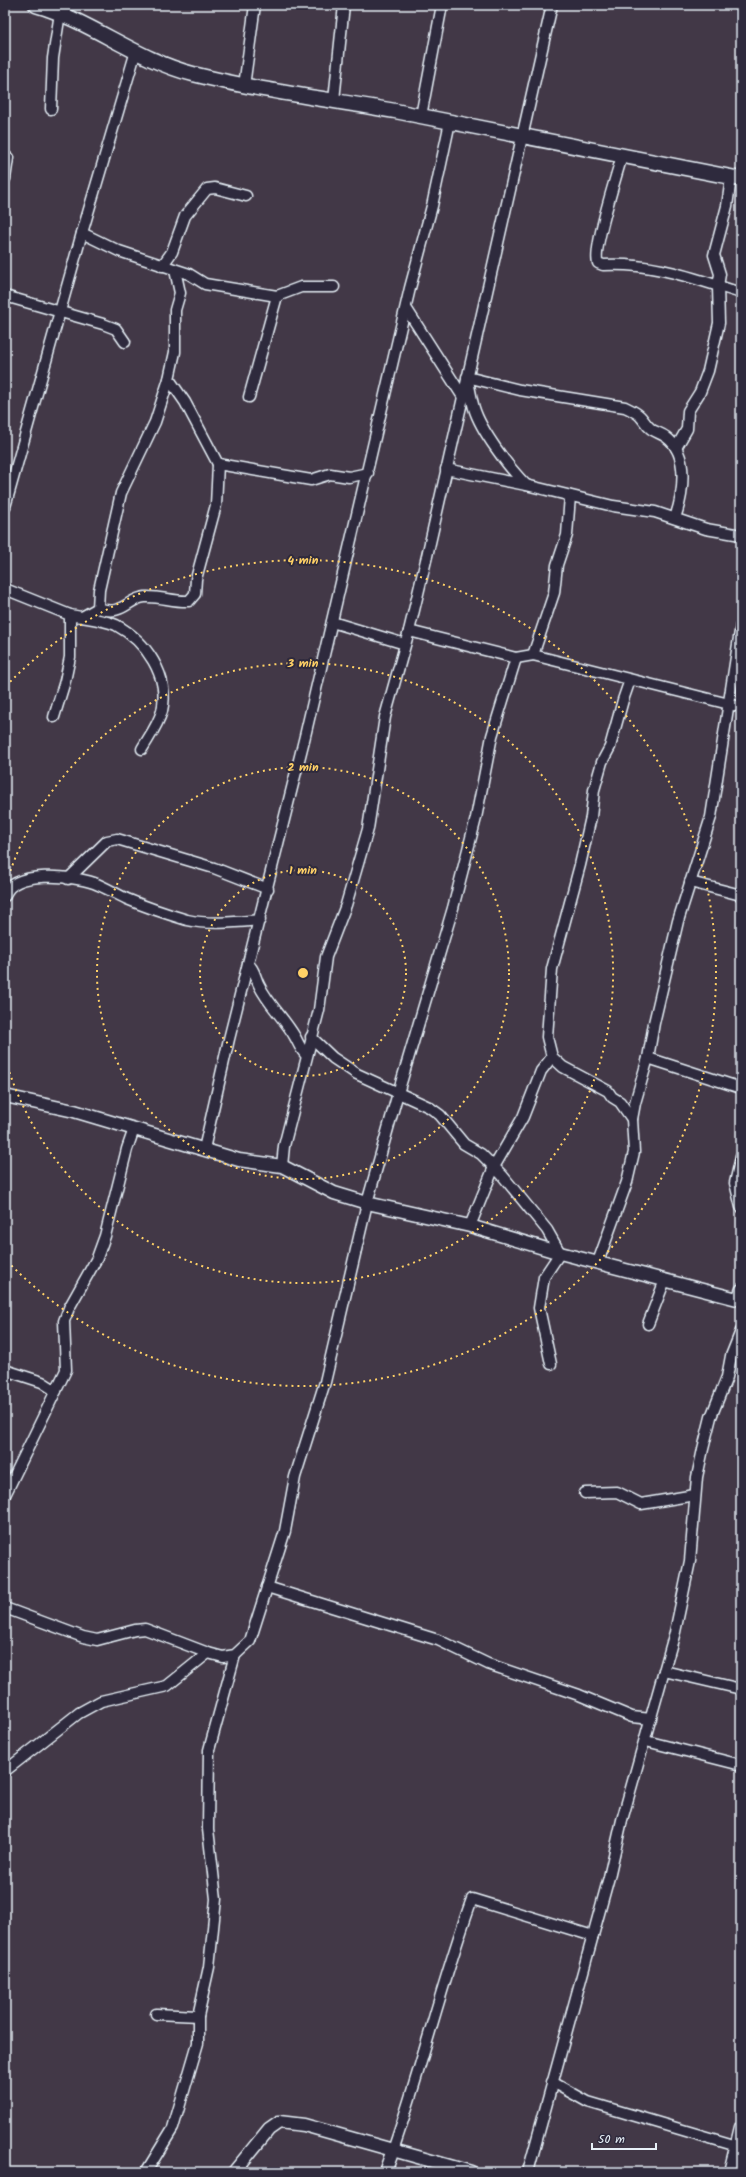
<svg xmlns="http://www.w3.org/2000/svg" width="746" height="2177" viewBox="0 0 746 2177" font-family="Kalam,sans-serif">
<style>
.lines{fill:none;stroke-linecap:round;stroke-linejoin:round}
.minor-casing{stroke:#e8f1f8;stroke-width:13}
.tertiary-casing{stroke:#e8f1f8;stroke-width:15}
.secondary-casing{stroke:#e8f1f8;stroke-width:17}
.minor{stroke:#2f2a3d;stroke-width:10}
.tertiary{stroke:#2f2a3d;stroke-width:12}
.secondary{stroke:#2f2a3d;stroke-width:14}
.ring{fill:none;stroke:#ffd166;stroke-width:2;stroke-dasharray:2 4}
.centre{fill:#ffd166;stroke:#2f2a3d;stroke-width:2}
.ring-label{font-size:12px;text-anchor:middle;font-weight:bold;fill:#ffd166;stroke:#2f2a3d;stroke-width:4;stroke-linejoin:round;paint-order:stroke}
</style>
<rect width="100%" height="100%" fill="#423847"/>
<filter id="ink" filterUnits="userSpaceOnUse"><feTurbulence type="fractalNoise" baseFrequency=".025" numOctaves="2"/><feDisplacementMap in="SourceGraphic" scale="8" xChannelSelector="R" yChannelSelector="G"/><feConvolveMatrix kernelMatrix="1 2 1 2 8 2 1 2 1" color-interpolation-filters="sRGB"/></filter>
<g filter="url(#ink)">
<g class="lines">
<defs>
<g id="minor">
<path d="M244 86 255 5"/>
<path d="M334 100 344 5"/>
<path d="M51 109 53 58 60 13"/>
<path d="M421 116 442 5"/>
<path d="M5 156 8 158 5 179"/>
<path d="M622 156C617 173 592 252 598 263L603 265C653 262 695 279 741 293"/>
<path d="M82 233 119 251 189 274 205 284 277 296 301 287H334"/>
<path d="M162 266 172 252 185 216 207 189 215 188 246 196"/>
<path d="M5 296 103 324 116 329 125 342"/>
<path d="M406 308 463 397"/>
<path d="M169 379 185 402 218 464"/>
<path d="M249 397 277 296"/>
<path d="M676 448 687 429 688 411 700 392 708 371 719 323 718 286 720 274 714 255 727 206 731 178"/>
<path d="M446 469 526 485 613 506 655 512 706 529 741 535"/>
<path d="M526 485C509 468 481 431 474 408 471 398 470 388 467 377L520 390 625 407C629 409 636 412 640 416 644 420 646 425 650 428 654 432 661 433 666 437 690 454 683 495 675 518"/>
<path d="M5 507 82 233 136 51"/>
<path d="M5 589 70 615V657L65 681 54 717"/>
<path d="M98 608 99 590 121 493 155 422 169 379 175 352V310L180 293 175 270"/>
<path d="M70 615C84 618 103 619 116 625 146 641 170 676 162 711 158 725 149 737 142 749"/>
<path d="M82 617 98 608C123 617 128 598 145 597 160 596 174 602 189 601L195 594 196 579 216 505 218 464 311 480 330 474 349 477 368 473"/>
<path d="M332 622 405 644"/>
<path d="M409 631 516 658 533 655 741 707"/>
<path d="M533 655 554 593 557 565 567 535 570 496"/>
<path d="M630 680 623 700 610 747 602 762 594 790 591 817 580 865 552 969 547 1037 552 1057 563 1067 608 1091 612 1097 620 1102 632 1119"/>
<path d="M68 879 107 841 117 839 214 868 268 889"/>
<path d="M690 882 741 895"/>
<path d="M5 896C12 869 74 876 94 883 105 887 116 894 127 899 146 907 167 914 187 920 210 925 237 922 260 920"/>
<path d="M248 964C255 969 255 978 259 985 268 1004 285 1019 295 1037 299 1044 300 1049 306 1055"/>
<path d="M311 1037 333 1058 357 1074 429 1107 440 1115 464 1144 481 1154 502 1175 547 1230 560 1253 544 1277 539 1308 551 1364"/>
<path d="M648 1058 741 1088"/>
<path d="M204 1149 229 1039 305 736 410 288 432 206 450 122"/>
<path d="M741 1157 735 1183 741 1207"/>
<path d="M282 1166 284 1146 319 1010 326 957 346 905 368 829 385 717 409 631 427 556 552 5"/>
<path d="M470 1226 494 1167 523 1117 541 1071 552 1057"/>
<path d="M598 1262 627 1182 634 1152 632 1119 635 1103 648 1058 654 1023 678 921 711 817 741 625"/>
<path d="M737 1299 741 1289"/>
<path d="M648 1324 665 1280"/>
<path d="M5 1370 42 1382 56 1391"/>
<path d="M585 1493 617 1492 641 1504 695 1495"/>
<path d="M5 1495 66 1370 64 1321 69 1308 97 1258 105 1236 127 1149 134 1129"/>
<path d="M267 1587 438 1640 488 1664 579 1695 632 1717 651 1719"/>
<path d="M5 1608 83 1637 97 1640 135 1630 145 1629 208 1653 223 1657 235 1655 250 1641 285 1531 295 1477 325 1382 367 1203 398 1093 453 908 476 818 492 736 516 658"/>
<path d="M664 1671 741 1689"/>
<path d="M646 1741 741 1765"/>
<path d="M5 1771 79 1713 101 1701 167 1686 208 1653"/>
<path d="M156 2014 198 2016"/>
<path d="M552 2082 588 2102 737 2146"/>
<path d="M393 2150C422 2067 442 1981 472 1899L593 1936"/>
<path d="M146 2172 173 2128 198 2043V2016L209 1967 216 1899 208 1829 209 1750 235 1655"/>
<path d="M528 2172 609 1877 622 1820 675 1632 690 1561 697 1477 703 1449 711 1417 727 1377 731 1356 741 1331"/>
</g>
<g id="tertiary">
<path d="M5 1096 74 1111 239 1160 282 1166 334 1193 367 1203 470 1226 560 1253 741 1300"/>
<path d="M234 2172 269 2129 279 2122 304 2125 471 2172"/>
<path d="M385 2172 393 2150"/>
<path d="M730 2172 741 2127"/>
</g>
<path id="secondary" d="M36 5C91 21 137 60 193 74 260 91 328 99 395 111 511 133 626 157 741 179"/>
</defs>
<use href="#minor" class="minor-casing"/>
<use href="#tertiary" class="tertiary-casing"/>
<use href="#secondary" class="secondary-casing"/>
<use href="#minor" class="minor"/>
<use href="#tertiary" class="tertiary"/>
<use href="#secondary" class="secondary"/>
</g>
</g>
<g class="ring">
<circle cx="303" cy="973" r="103"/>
<circle cx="303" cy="973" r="206"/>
<path d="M5 888A310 310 0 1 1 5 1058"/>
<path d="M6 686A413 413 0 1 1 6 1260"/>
</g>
<circle cx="303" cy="973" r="6" class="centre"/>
<g class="ring-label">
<text x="303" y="564">4 min</text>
<text x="303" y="667">3 min</text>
<text x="303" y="771">2 min</text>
<text x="303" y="874">1 min</text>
</g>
<rect width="746" height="2177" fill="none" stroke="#2f2a3d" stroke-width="20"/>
<rect x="10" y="10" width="726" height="2157" fill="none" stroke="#e8f1f8" stroke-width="1.5" filter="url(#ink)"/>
<path d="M592 2143v6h64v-6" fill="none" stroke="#e8f1f8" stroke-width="2"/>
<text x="598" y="2143" font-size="12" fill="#e8f1f8" stroke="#2f2a3d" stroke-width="3" paint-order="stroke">50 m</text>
</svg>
